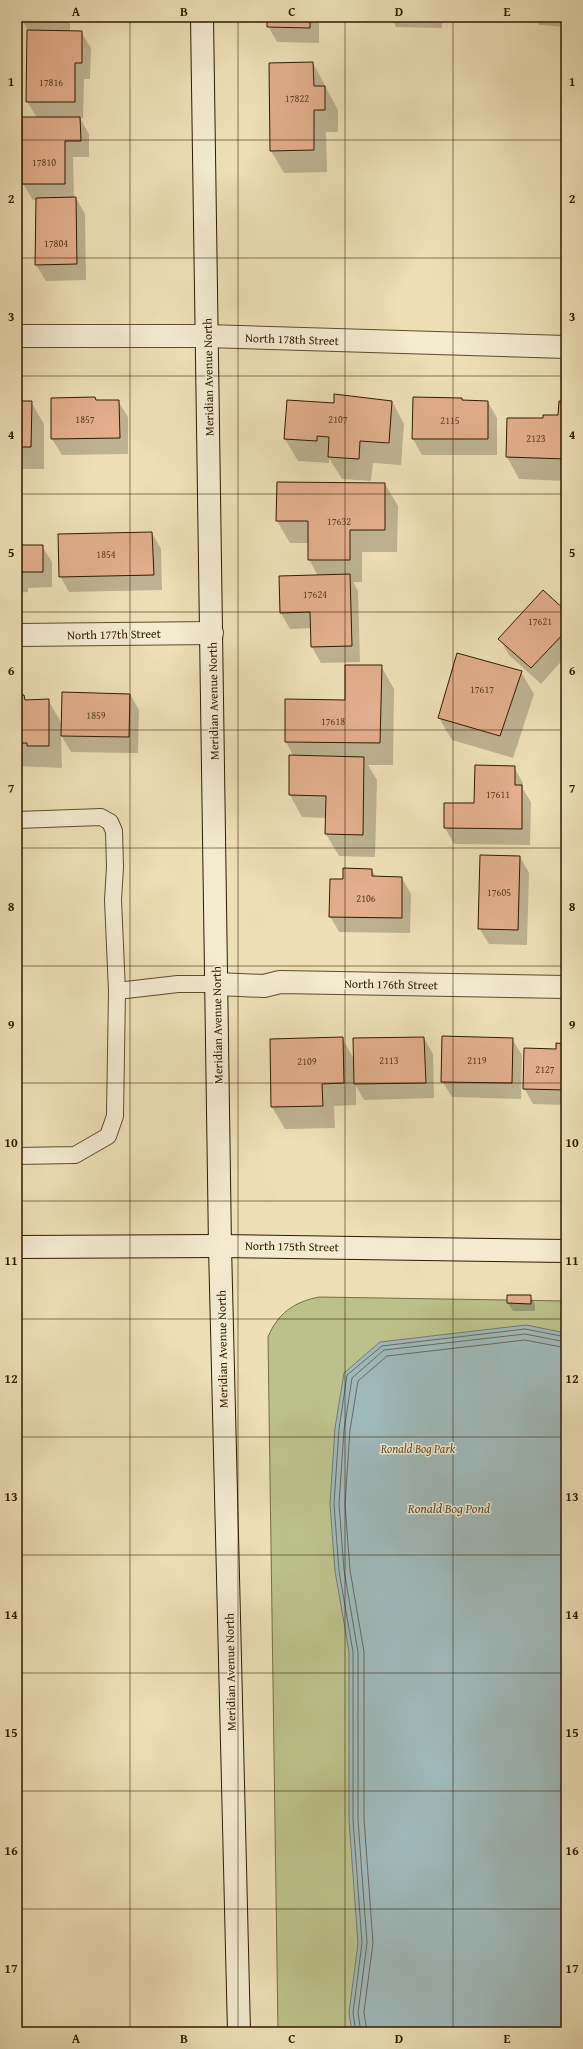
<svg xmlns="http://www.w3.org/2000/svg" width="583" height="2049" viewBox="0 0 583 2049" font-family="'Gentium Book Plus',serif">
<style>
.green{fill:#bcc18b;stroke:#766e46}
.water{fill:#9fb9ba;stroke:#737a70}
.shadow{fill:#0003}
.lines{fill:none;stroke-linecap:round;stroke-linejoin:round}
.shore{stroke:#686a5d;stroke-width:1}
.building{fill:#e2ae8d;stroke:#311b00}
.lane-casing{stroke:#604c2e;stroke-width:18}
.street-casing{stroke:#604c2e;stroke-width:24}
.secondary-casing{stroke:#311b00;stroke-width:24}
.lane{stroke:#f3ead0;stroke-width:16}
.street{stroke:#f3ead0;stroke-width:22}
.secondary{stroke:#f3ead0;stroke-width:22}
.grid{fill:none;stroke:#311b00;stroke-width:1;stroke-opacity:0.55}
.labels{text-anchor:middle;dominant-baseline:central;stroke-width:3;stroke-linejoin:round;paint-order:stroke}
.number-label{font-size:10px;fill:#5d4023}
.street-label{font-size:12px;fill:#311b00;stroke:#f3ead0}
.park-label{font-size:12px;font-style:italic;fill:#5b4d2a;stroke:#f3ead0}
.water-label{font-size:13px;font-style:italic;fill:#524a38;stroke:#f3ead0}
.neatline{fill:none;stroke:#311b00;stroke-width:1.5}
.grid-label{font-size:13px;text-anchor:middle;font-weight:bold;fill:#311b00}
</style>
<rect width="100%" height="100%" fill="#eddfb6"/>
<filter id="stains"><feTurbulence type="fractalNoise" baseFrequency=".005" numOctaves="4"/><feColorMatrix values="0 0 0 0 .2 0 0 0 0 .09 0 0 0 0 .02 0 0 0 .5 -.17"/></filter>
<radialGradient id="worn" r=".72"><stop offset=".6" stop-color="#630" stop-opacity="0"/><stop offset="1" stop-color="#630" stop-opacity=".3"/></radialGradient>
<path class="green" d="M319 1297 566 1301V2032H278L268 1337C278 1313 294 1302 319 1297Z"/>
<path class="water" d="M526 1325 566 1333V2032H352L349 2013 358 1943 349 1820V1652L335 1571 330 1504 335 1428 344 1373 380 1342Z"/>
<g class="shadow">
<path d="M21 17H70V31L81 32 91 48 90 79H84L83 118H80L89 134V157H73L74 198H76L85 214 86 280 46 281 36 265 37 200H33L23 184 37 118 27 101 28 31Z"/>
<path d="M268 17H319V43L277 42 268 26Z"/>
<path d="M391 17H442V28L396 27Z"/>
<path d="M534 17H566V27L539 25Z"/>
<path d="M313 63 338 110V132H326L327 172 284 173 271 151Z"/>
<path d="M95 398 97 401H118L128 417V454L62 455 52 439Z"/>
<path d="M461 399 463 401 488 402 497 418V455H422L413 439Z"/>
<path d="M392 401 404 424 401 465 373 463 371 481 342 479 329 458V463L298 461 285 439 335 404Z"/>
<path d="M17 402H31L44 424V469H17Z"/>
<path d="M566 402V481L519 479 507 457 508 419H544L559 416Z"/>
<path d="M385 484 398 506 397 552H362V582H353L358 591 360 662 321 663 312 647 311 628 290 629 281 613 318 576 309 559V543H290L277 521Z"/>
<path d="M152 533 161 549 162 590 69 592 60 576Z"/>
<path d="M17 534 24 546H42L52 562V587L28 588V592L17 593Z"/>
<path d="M566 612V656L541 684 509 655 500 639Z"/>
<path d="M381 666 394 689 393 765H368L377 780 375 857 339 856 326 834V818L302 817 290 795 294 757 286 742 346 701Z"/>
<path d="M521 672 534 694 513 758 452 740 439 718Z"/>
<path d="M130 694 139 710 138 753 71 752 61 735 62 768 17 766V696H24L26 701 48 700 62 724Z"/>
<path d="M514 767 523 783V789L531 802 530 845 454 844 445 828 475 804Z"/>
<path d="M520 857 529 873 527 945 489 944 479 928Z"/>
<path d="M372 870 376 877 402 878 411 894 410 933 339 932 330 916 344 880Z"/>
<path d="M342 1038 354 1059 424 1038 433 1054 434 1098 364 1100 356 1086V1105L334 1106 335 1128 285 1129 272 1107 271 1040Z"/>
<path d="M512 1039 522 1055 521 1099 452 1097 442 1081Z"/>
<path d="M566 1045V1105L533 1104 524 1088 557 1050Z"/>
<path d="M530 1296 535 1304V1311H513L508 1303Z"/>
</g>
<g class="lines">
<g class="shore">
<path d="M356 2032 353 2013 362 1943 353 1820V1652L339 1571 334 1504 339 1429 347 1375 382 1346 525 1329 566 1337"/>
<path d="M361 2032 358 2013 367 1943 358 1820V1652L344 1570 339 1504 344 1430 352 1378 384 1350 525 1334 566 1342"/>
<path d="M367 2032 364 2012 373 1943 364 1819V1652L350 1570 345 1504 350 1430 358 1381 387 1356 525 1340 566 1348"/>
</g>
</g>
<g class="building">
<path d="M20 17H61V19L20 20Z"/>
<path d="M267 17H310V28L267 27Z"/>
<path d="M27 30 82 31V63H75V102H26Z"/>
<path d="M313 62 314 86H325V110H314V150L270 151 269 63Z"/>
<path d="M22 117H80L81 141H65V184H22Z"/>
<path d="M76 197 77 264 35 265 36 198Z"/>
<path d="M334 394 392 401 389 443 360 441 359 459 328 457 329 437 317 436V441L284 439 287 400 334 403Z"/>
<path d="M95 397 96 400H119L120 438 51 439V398Z"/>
<path d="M413 397 462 398V400L488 401V439H412Z"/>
<path d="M17 401H32L31 447H17Z"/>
<path d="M559 401H566V459L506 457 507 418H543V415H558Z"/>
<path d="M277 482 385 483V530H350V560H308V521H276Z"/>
<path d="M152 532 154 575 59 577 58 534Z"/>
<path d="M17 533 18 545H43V572H19L20 577H17Z"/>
<path d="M350 574 352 646 311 647 310 612 280 613 279 576Z"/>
<path d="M543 590 566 611V631L531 668 498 639Z"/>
<path d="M457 653 522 671 500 736 438 718Z"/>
<path d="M345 665H382L380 743 285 742V699L345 700Z"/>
<path d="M62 692 130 694 129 737 61 736Z"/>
<path d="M17 695H24L25 700 49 699V746H27V743H17Z"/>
<path d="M289 755 364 757 363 835 325 834 326 796 289 795Z"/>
<path d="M475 765 515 766V785H522V829L444 828V803H474Z"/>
<path d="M480 855 520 856 518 930 478 929Z"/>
<path d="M343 868 372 869V876L402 877V918L329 917 330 879H343Z"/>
<path d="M442 1036 513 1038 512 1083 441 1082Z"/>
<path d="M343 1037 344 1083 322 1084 323 1106 271 1107 270 1039Z"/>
<path d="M424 1037 426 1083 354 1084 353 1038Z"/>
<path d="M556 1043 566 1044V1090L523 1089 524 1048 556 1049Z"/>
<path d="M507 1295H531V1304L507 1303Z"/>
</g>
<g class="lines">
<defs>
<g id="lane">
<path d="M17 820 101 817 110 822 114 831 115 867 113 900 117 991 115 1116 108 1136 75 1155 17 1156"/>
<path d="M117 991 178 984H217"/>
</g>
<g id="street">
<path d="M17 336H207L566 347"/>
<path d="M17 635 212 633"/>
<path d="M217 984 264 986 280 982 566 987"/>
</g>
<g id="secondary">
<path d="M202 17 220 1246 239 2032"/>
<path d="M17 1247 220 1246 566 1251"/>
</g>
</defs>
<use href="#lane" class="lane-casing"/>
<use href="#street" class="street-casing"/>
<use href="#secondary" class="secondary-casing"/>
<use href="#lane" class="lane"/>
<use href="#street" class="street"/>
<use href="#secondary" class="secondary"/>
</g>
<path class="grid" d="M130 17V2032M238 17V2032M345 17V2032M453 17V2032M17 140H566M17 258H566M17 376H566M17 494H566M17 612H566M17 730H566M17 848H566M17 966H566M17 1083H566M17 1201H566M17 1319H566M17 1437H566M17 1555H566M17 1673H566M17 1791H566M17 1909H566"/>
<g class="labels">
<g class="number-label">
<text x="51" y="82">17816</text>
<text x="297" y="98">17822</text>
<text x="44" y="162">17810</text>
<text x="56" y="243">17804</text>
<text x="85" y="419">1857</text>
<text x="338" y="419">2107</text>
<text x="450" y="420">2115</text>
<text x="536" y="438">2123</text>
<text x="339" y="521">17632</text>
<text x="106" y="554">1854</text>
<text x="315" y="594">17624</text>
<text x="540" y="621">17621</text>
<text x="482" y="689">17617</text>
<text x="96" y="715">1859</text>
<text x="333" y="721">17618</text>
<text x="498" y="794">17611</text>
<text x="499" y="892">17605</text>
<text x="366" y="898">2106</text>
<text x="389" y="1060">2113</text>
<text x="477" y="1060">2119</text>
<text x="307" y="1061">2109</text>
<text x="545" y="1069">2127</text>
</g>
<g class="street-label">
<text transform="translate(292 339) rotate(2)">North 178th Street</text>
<text transform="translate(208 377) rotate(-91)">Meridian Avenue North</text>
<text transform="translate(114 634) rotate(-1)">North 177th Street</text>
<text transform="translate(213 701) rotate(-91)">Meridian Avenue North</text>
<text transform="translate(391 984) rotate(1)">North 176th Street</text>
<text transform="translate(217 1025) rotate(-91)">Meridian Avenue North</text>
<text transform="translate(292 1246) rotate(1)">North 175th Street</text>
<text transform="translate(222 1349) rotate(-91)">Meridian Avenue North</text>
<text transform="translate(230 1672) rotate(-91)">Meridian Avenue North</text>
</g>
<g class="park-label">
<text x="418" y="1448">Ronald Bog Park</text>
</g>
<g class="water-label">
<text x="449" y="1508">Ronald Bog Pond</text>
</g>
</g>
<rect width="583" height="2049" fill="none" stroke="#eddfb6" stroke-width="44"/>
<rect x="22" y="22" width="539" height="2005" class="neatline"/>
<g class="grid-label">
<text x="76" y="16">A</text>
<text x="184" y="16">B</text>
<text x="292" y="16">C</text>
<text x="399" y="16">D</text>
<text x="507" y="16">E</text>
<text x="11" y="86">1</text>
<text x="572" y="86">1</text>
<text x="11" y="203">2</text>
<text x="572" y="203">2</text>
<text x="11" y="321">3</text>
<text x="572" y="321">3</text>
<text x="11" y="439">4</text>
<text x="572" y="439">4</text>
<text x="11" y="557">5</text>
<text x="572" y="557">5</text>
<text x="11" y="675">6</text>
<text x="572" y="675">6</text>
<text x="11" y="793">7</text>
<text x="572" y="793">7</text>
<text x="11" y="911">8</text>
<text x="572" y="911">8</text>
<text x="11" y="1029">9</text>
<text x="572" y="1029">9</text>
<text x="11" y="1147">10</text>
<text x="572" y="1147">10</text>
<text x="11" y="1265">11</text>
<text x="572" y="1265">11</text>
<text x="11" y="1383">12</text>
<text x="572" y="1383">12</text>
<text x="11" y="1501">13</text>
<text x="572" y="1501">13</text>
<text x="11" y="1619">14</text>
<text x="572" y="1619">14</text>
<text x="11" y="1737">15</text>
<text x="572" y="1737">15</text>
<text x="11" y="1855">16</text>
<text x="572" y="1855">16</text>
<text x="11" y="1973">17</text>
<text x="572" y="1973">17</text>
<text x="76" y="2043">A</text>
<text x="184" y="2043">B</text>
<text x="292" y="2043">C</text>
<text x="399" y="2043">D</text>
<text x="507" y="2043">E</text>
</g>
<rect width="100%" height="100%" filter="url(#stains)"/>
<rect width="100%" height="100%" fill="url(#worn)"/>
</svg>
